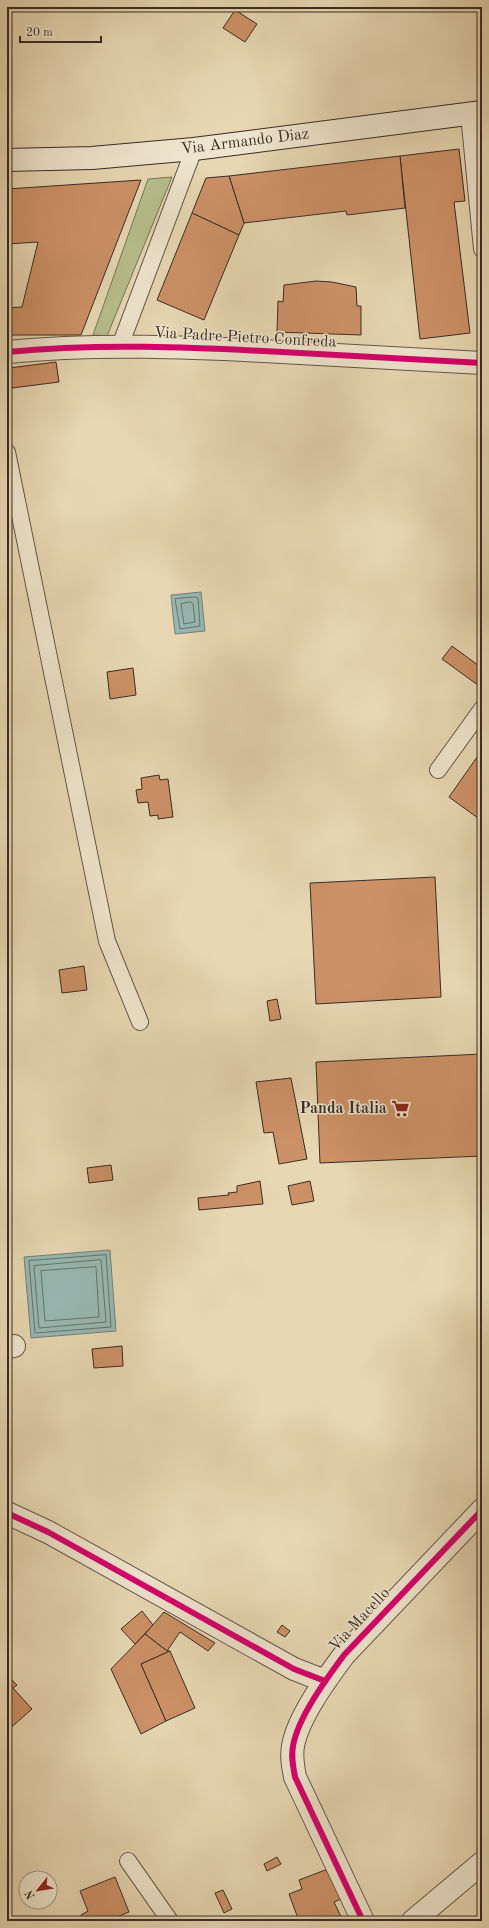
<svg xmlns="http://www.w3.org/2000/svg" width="489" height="1928" viewBox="0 0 489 1928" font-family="'Old Standard TT',serif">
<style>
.green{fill:#b6be8c;stroke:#777559}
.water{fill:#97b8b2;stroke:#71807a}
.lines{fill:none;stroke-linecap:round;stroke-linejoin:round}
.shore{stroke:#68726c;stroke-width:1}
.building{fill:#cd9167;stroke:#382c26}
.service-casing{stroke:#645749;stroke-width:18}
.minor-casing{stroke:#645749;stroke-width:24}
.secondary-casing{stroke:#382c26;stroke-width:24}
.service{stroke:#efe5ce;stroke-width:16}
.minor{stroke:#efe5ce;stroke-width:22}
.secondary{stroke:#efe5ce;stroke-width:22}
.cycleway-casing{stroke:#efe5ce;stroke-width:8}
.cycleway{stroke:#d6006c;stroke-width:6}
.labels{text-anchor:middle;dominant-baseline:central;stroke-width:3;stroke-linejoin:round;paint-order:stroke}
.street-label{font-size:16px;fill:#382c26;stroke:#efe5ce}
.poi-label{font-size:16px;font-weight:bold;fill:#382c26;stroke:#efe5ce;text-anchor:end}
</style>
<rect width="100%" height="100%" fill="#e7d7b3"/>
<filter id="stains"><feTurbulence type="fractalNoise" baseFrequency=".005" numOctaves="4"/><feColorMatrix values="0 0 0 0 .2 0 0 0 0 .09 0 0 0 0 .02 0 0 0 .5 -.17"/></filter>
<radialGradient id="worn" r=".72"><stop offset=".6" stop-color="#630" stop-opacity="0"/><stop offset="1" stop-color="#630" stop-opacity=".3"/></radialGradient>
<path class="green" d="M172 177 107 336 93 335 148 179Z"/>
<g class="water">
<path d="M201 592 205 631 175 634 171 595Z"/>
<path d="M110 1250 116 1331 31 1338 24 1257Z"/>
</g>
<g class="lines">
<g class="shore">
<path d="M195 597 198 598 200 626 180 629 175 599Z"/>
<path d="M191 602 193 604 195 622 184 624 181 604Z"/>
<path d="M106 1255 111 1327 35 1333 29 1261Z"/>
<path d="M101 1260 106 1322 39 1328 34 1266Z"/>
<path d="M96 1267 99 1317 45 1321 41 1271Z"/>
</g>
</g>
<g class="building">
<path d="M235 10 257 24 245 42 223 28Z"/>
<path d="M459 149 465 201 454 202 470 333 420 339 400 156Z"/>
<path d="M400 156 405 208 347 215 346 211 244 223 229 176Z"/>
<path d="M229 176 244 223 239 235 192 213 206 178Z"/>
<path d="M141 180 81 335H7V308L22 307 38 242 7 244V189Z"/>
<path d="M192 213 239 235 204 320 157 300Z"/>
<path d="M316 281 332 282 356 287 357 306H361V335L277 332 278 301 283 302 284 285Z"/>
<path d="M56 362 59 382 12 388 9 368Z"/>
<path d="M452 646 482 668V688L442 659Z"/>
<path d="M133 668 136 695 110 699 107 672Z"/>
<path d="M482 750V821L449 797Z"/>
<path d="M159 775 160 780 168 779 173 817 158 819V815L150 816 148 802 138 803 136 790 142 789 141 778Z"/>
<path d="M435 877 441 997 316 1004 310 883Z"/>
<path d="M84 966 87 990 62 993 59 970Z"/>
<path d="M277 999 281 1019 270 1021 267 1001Z"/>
<path d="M482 1054V1156L320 1163 316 1062Z"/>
<path d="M291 1078 307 1159 279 1164 273 1132 264 1133 256 1082Z"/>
<path d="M111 1165 113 1180 89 1183 87 1168Z"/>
<path d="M260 1181 263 1204 199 1210 198 1198 229 1195 228 1193 237 1192V1186Z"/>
<path d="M310 1181 314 1201 292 1205 288 1186Z"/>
<path d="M122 1346 123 1366 94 1368 92 1349Z"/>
<path d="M142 1611 153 1625 135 1644 121 1629Z"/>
<path d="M164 1612 215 1643 208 1651 180 1632 167 1651 145 1634Z"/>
<path d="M282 1625 290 1631 285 1637 277 1632Z"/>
<path d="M145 1634 167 1651H170L141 1664 166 1721 141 1734 111 1669Z"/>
<path d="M170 1651 195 1708 166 1721 141 1664Z"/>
<path d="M7 1675 17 1685 13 1688 32 1709 7 1731Z"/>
<path d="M277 1857 281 1864 267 1871 264 1864Z"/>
<path d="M328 1869 341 1899 334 1902 343 1921H299L289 1894 302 1889 299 1880Z"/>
<path d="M115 1877 129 1912 107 1921H83L81 1915 88 1911 80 1891Z"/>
<path d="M223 1890 232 1909 224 1913 215 1893Z"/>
<path d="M200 1917 202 1921H194Z"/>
</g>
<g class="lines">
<defs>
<g id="service">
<path d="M469 114 482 249"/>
<path d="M120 346 194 149"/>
<path d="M7 452 107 941 140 1022"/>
<path d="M438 770 482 709"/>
<path d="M128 1861 170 1921"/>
</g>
<g id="minor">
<path d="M7 352C99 343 190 347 282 352 349 356 415 359 482 363"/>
<path d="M7 1347 14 1346"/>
<path d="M7 1513 48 1532 294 1669 325 1681"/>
<path d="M363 1921 295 1777C293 1766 291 1757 293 1746 298 1717 327 1678 344 1655L482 1510"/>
<path d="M413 1921 482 1863"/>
</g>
<path id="secondary" d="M7 160 92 158 194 149 482 112"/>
</defs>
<use href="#service" class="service-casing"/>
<use href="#minor" class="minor-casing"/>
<use href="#secondary" class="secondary-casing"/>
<use href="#service" class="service"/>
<use href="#minor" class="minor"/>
<use href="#secondary" class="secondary"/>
<defs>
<g id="cycleway">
<path d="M7 352C99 343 190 347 282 352 349 356 415 359 482 363"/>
<path d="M7 1513 48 1532 294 1669 325 1681"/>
<path d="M363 1921 295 1777C293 1766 291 1757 293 1746 298 1717 327 1678 344 1655L482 1510"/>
</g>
</defs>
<use href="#cycleway" class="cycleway-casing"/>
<use href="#cycleway" class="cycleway"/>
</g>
<defs>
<symbol id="supermarket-bare" viewBox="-9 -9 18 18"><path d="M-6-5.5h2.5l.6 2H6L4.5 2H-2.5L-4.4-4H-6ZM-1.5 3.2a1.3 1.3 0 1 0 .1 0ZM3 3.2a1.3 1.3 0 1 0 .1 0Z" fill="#8f2418" stroke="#efe5ce" stroke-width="2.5" paint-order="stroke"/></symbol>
</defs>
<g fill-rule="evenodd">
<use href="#supermarket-bare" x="388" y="1096" width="25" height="25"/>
</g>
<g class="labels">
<g class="street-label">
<text transform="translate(245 142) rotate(-7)">Via Armando Diaz</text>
<text transform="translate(245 338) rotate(3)">Via Padre Pietro Confreda</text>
<text transform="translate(360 1620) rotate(-47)">Via Macello</text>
</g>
<g class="poi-label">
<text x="387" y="1109">Panda Italia</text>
</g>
</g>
<rect width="489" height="1928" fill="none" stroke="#e7d7b3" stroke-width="24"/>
<rect x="8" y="8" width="473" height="1912" fill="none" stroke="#382c26" stroke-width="2"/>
<rect x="12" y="12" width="465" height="1904" fill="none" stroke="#382c26"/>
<g transform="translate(38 1890) rotate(240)"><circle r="19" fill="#efe5ce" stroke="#a69b8b"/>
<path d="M0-3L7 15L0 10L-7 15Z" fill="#8f2418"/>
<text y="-6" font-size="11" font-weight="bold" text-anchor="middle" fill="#382c26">N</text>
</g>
<path d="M20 36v6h81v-6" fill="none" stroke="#382c26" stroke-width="2"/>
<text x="26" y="36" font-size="12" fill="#382c26" stroke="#efe5ce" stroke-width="3" paint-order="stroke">20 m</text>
<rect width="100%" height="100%" filter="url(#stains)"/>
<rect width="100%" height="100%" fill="url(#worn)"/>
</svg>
